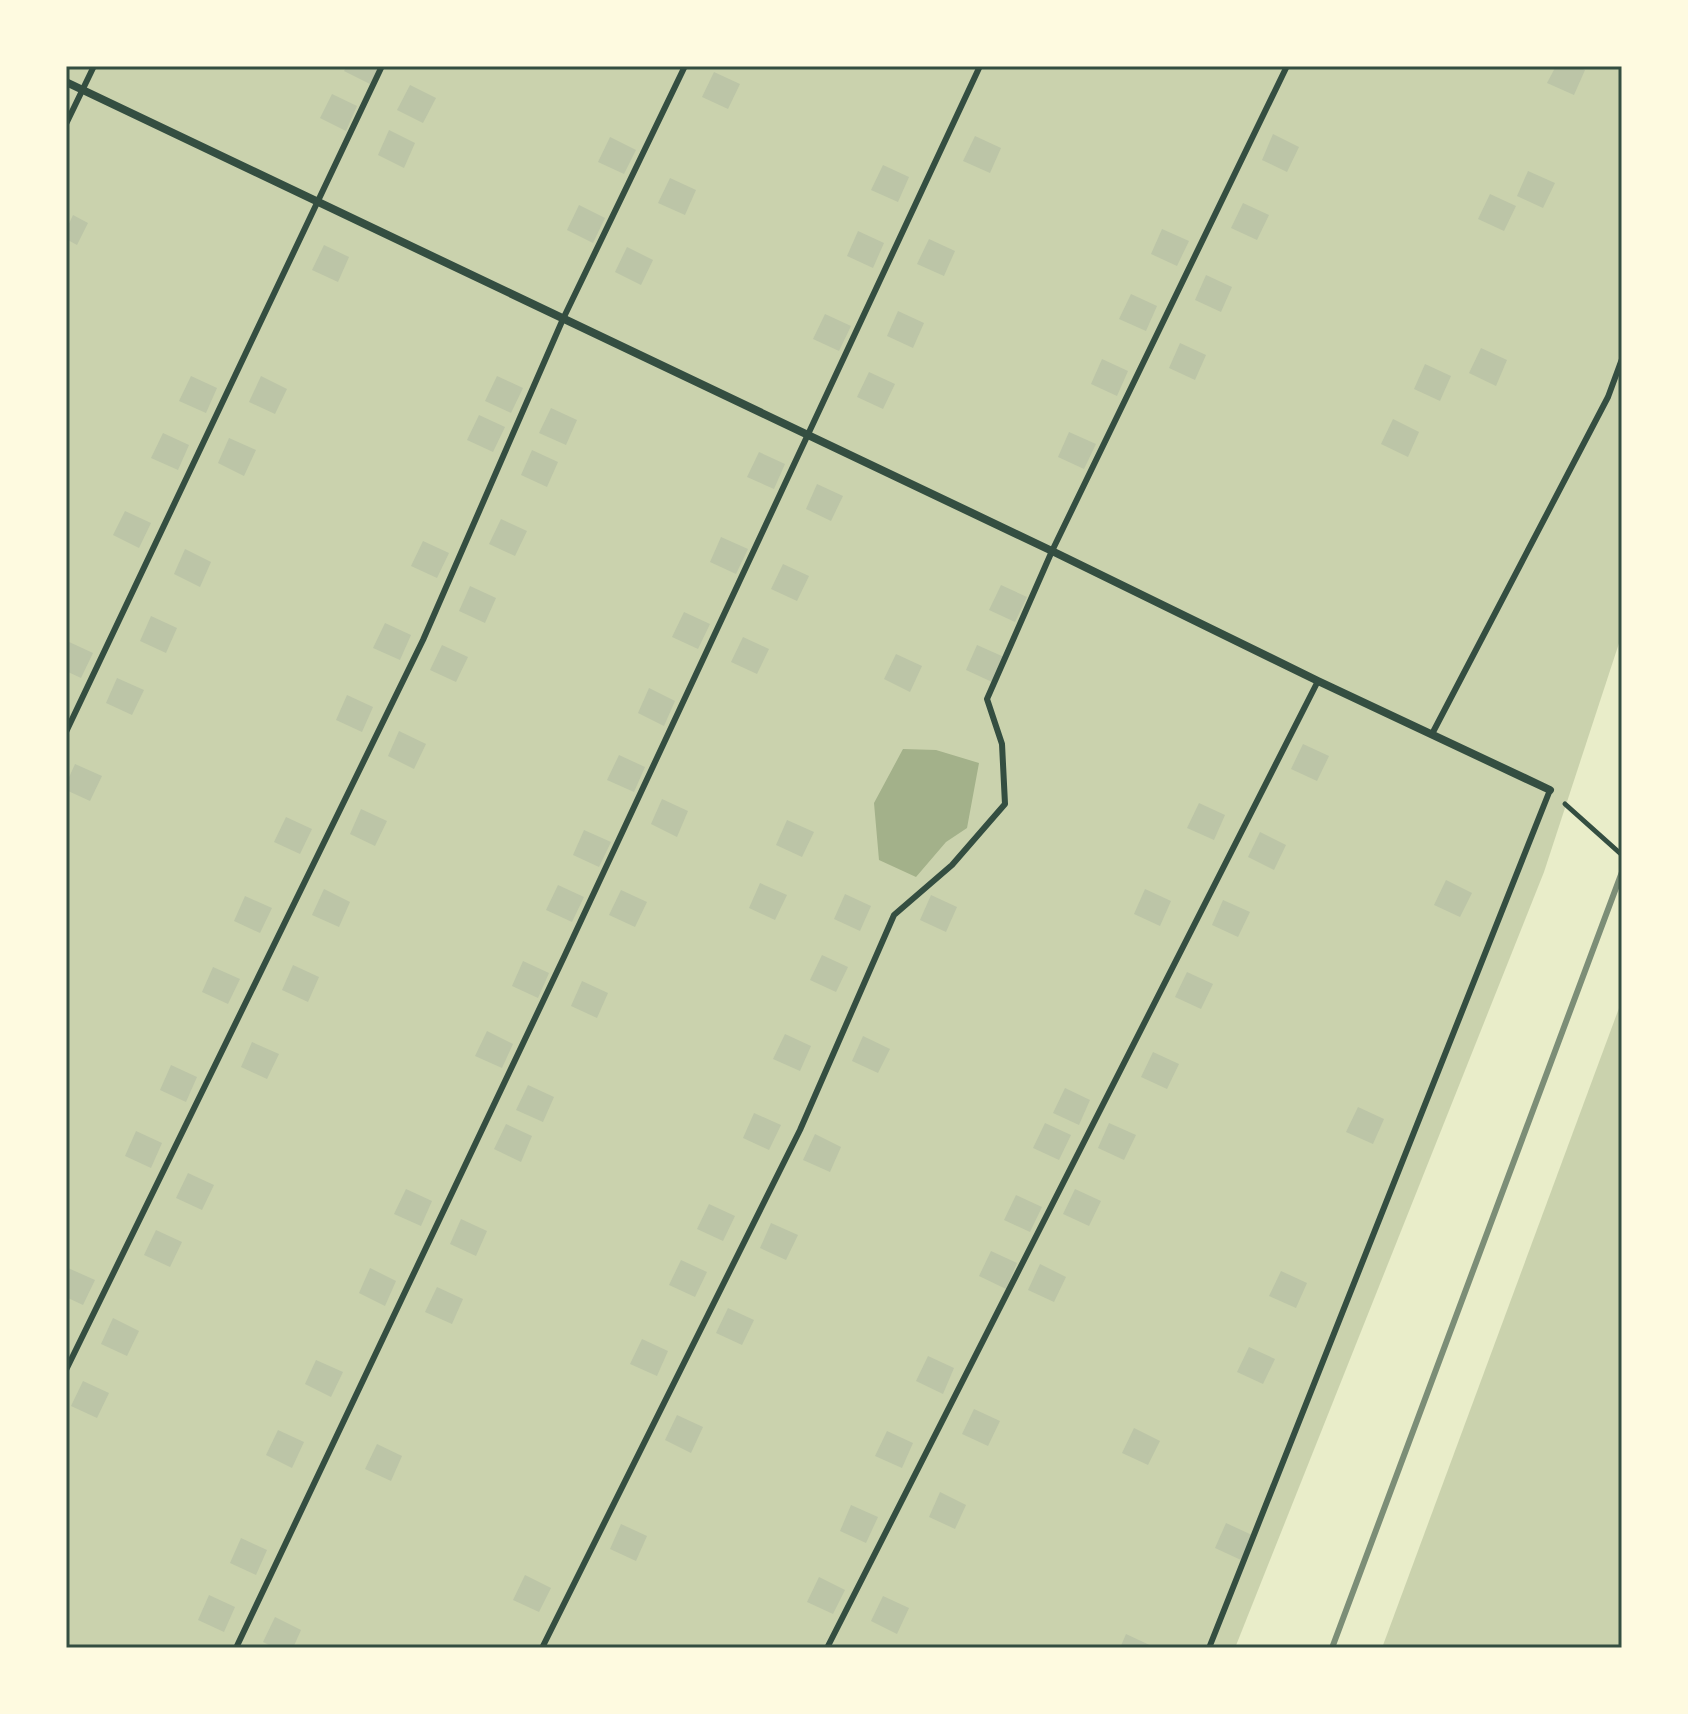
<svg xmlns="http://www.w3.org/2000/svg" width="1688" height="1714" viewBox="0 0 1688 1714" font-family="Georgia,serif">
<style>
.green{fill:#cad2ad}
.water{fill:#a3b18a}
.building{fill:#bcc5a7}
.lines{fill:none;stroke-linecap:round;stroke-linejoin:round}
.path{stroke:#344e41;stroke-width:5}
.service{stroke:#344e41;stroke-width:6}
.minor{stroke:#344e41;stroke-width:8}
.rail{stroke:#7c8e77;stroke-width:6}
.neatline{fill:none;stroke:#344e41;stroke-width:3}
</style>
<rect width="100%" height="100%" fill="#e9edc9"/>
<g class="green">
<path d="M66 66H1622V634L1544 872 1235 1648H66Z"/>
<path d="M1622 1000V1648H1382Z"/>
</g>
<path class="water" d="M903 749 936 750 979 763 967 828 946 842 916 877 879 860 874 803Z"/>
<g class="building">
<path d="M347 66H379L370 84 344 71Z"/>
<path d="M1556 66H1576L1585 70 1574 95 1547 83Z"/>
<path d="M714 72 740 84 728 109 702 97Z"/>
<path d="M410 85 436 98 423 123 397 110Z"/>
<path d="M332 94 357 106 346 131 320 118Z"/>
<path d="M389 130 415 143 404 168 378 155Z"/>
<path d="M1273 134 1299 147 1287 172 1262 160Z"/>
<path d="M975 136 1001 148 990 173 963 161Z"/>
<path d="M610 137 636 150 624 174 598 162Z"/>
<path d="M883 165 909 177 898 202 871 190Z"/>
<path d="M1528 171 1555 183 1543 208 1517 196Z"/>
<path d="M670 178 696 190 685 215 658 203Z"/>
<path d="M1490 194 1516 206 1504 231 1478 219Z"/>
<path d="M1243 203 1269 215 1257 240 1231 228Z"/>
<path d="M579 205 605 218 593 243 567 230Z"/>
<path d="M73 215 88 223 77 245 66 239V230Z"/>
<path d="M1162 229 1189 241 1177 266 1151 254Z"/>
<path d="M858 231 884 243 873 268 847 256Z"/>
<path d="M929 239 955 251 944 276 917 264Z"/>
<path d="M324 245 349 257 338 282 312 270Z"/>
<path d="M627 247 653 260 641 285 615 272Z"/>
<path d="M1206 275 1232 287 1221 312 1195 300Z"/>
<path d="M1131 294 1157 306 1146 331 1119 319Z"/>
<path d="M898 311 924 323 913 348 887 336Z"/>
<path d="M825 314 851 326 839 351 813 339Z"/>
<path d="M1180 343 1206 355 1195 380 1169 368Z"/>
<path d="M1481 348 1507 360 1496 386 1469 373Z"/>
<path d="M1102 359 1128 371 1117 396 1091 384Z"/>
<path d="M1425 364 1451 376 1440 401 1414 389Z"/>
<path d="M869 372 895 384 883 409 857 397Z"/>
<path d="M191 376 217 388 206 413 179 401Z"/>
<path d="M261 376 287 389 275 414 249 402Z"/>
<path d="M497 376 523 388 511 413 485 401Z"/>
<path d="M551 408 577 420 566 445 539 433Z"/>
<path d="M479 415 505 427 493 452 467 440Z"/>
<path d="M1393 419 1419 432 1408 457 1381 444Z"/>
<path d="M1069 432 1096 444 1084 469 1058 457Z"/>
<path d="M163 433 189 445 178 470 151 458Z"/>
<path d="M229 438 256 450 244 476 218 463Z"/>
<path d="M532 450 558 462 547 487 521 475Z"/>
<path d="M759 452 785 464 774 489 747 477Z"/>
<path d="M817 484 843 496 831 521 806 509Z"/>
<path d="M125 511 151 523 139 548 113 535Z"/>
<path d="M501 519 527 531 515 556 489 544Z"/>
<path d="M721 537 748 549 736 574 710 562Z"/>
<path d="M423 541 449 553 437 578 411 566Z"/>
<path d="M185 549 211 562 200 587 174 574Z"/>
<path d="M783 564 809 576 797 601 771 589Z"/>
<path d="M1001 585 1027 597 1015 622 989 610Z"/>
<path d="M470 586 496 598 485 623 459 611Z"/>
<path d="M684 612 710 624 698 649 672 637Z"/>
<path d="M151 616 177 628 166 653 140 641Z"/>
<path d="M385 623 411 635 400 660 373 648Z"/>
<path d="M743 637 769 649 757 674 731 662Z"/>
<path d="M67 641 93 653 81 678 66 671Z"/>
<path d="M442 645 468 657 456 682 430 670Z"/>
<path d="M977 645 1004 657 992 682 966 670Z"/>
<path d="M896 654 922 666 910 692 884 679Z"/>
<path d="M117 678 144 690 132 715 106 703Z"/>
<path d="M649 688 675 701 664 726 638 713Z"/>
<path d="M347 695 373 707 362 732 336 720Z"/>
<path d="M399 731 426 744 414 769 388 756Z"/>
<path d="M1303 744 1329 756 1317 781 1291 769Z"/>
<path d="M619 755 645 767 634 792 607 780Z"/>
<path d="M75 764 102 776 90 801 66 790V784Z"/>
<path d="M662 799 688 811 677 837 651 824Z"/>
<path d="M1199 803 1225 815 1214 840 1187 828Z"/>
<path d="M361 809 387 821 375 846 350 834Z"/>
<path d="M286 817 312 829 300 854 274 842Z"/>
<path d="M787 820 814 832 802 857 776 845Z"/>
<path d="M584 830 611 842 599 867 573 855Z"/>
<path d="M1260 832 1286 845 1274 870 1248 857Z"/>
<path d="M1446 880 1472 893 1460 917 1434 905Z"/>
<path d="M760 883 787 895 775 920 749 908Z"/>
<path d="M558 885 584 897 572 922 546 910Z"/>
<path d="M324 889 350 902 339 927 312 915Z"/>
<path d="M1145 889 1171 901 1160 926 1134 914Z"/>
<path d="M621 890 647 902 635 927 609 915Z"/>
<path d="M845 894 871 906 860 931 834 919Z"/>
<path d="M931 895 957 907 946 932 920 920Z"/>
<path d="M245 896 272 908 260 933 234 921Z"/>
<path d="M1223 900 1250 912 1238 937 1212 925Z"/>
<path d="M822 955 848 967 836 992 810 980Z"/>
<path d="M523 961 549 973 538 998 512 986Z"/>
<path d="M293 965 319 977 308 1002 282 990Z"/>
<path d="M213 967 240 979 228 1004 202 992Z"/>
<path d="M1187 972 1213 984 1201 1009 1175 997Z"/>
<path d="M582 981 608 993 597 1018 571 1006Z"/>
<path d="M487 1031 513 1044 502 1068 475 1056Z"/>
<path d="M785 1034 811 1046 800 1071 773 1059Z"/>
<path d="M863 1036 890 1049 878 1073 852 1061Z"/>
<path d="M252 1042 279 1054 267 1079 241 1067Z"/>
<path d="M1153 1052 1179 1064 1167 1089 1141 1077Z"/>
<path d="M171 1065 197 1077 186 1102 160 1090Z"/>
<path d="M528 1085 554 1097 543 1122 516 1110Z"/>
<path d="M1065 1088 1090 1100 1079 1125 1053 1113Z"/>
<path d="M1358 1107 1384 1119 1373 1144 1346 1132Z"/>
<path d="M754 1113 781 1125 769 1150 743 1138Z"/>
<path d="M1045 1123 1071 1135 1059 1160 1033 1148Z"/>
<path d="M1109 1123 1136 1135 1124 1160 1098 1148Z"/>
<path d="M506 1124 532 1136 521 1162 494 1149Z"/>
<path d="M136 1131 162 1143 151 1168 125 1156Z"/>
<path d="M815 1134 841 1147 830 1172 803 1160Z"/>
<path d="M188 1173 214 1185 202 1210 176 1198Z"/>
<path d="M406 1189 432 1201 421 1226 394 1214Z"/>
<path d="M1075 1189 1101 1201 1089 1226 1063 1214Z"/>
<path d="M1016 1195 1042 1207 1030 1232 1004 1220Z"/>
<path d="M709 1204 735 1216 723 1241 697 1229Z"/>
<path d="M461 1219 487 1231 476 1256 450 1244Z"/>
<path d="M771 1223 798 1235 786 1260 760 1248Z"/>
<path d="M156 1230 182 1242 170 1267 144 1255Z"/>
<path d="M991 1251 1017 1263 1006 1289 979 1276Z"/>
<path d="M681 1260 707 1272 695 1297 669 1285Z"/>
<path d="M1040 1264 1066 1277 1054 1302 1028 1290Z"/>
<path d="M68 1268 95 1280 83 1305 66 1297V1273Z"/>
<path d="M370 1268 396 1281 385 1306 359 1293Z"/>
<path d="M1281 1271 1307 1283 1296 1308 1269 1296Z"/>
<path d="M437 1287 463 1299 452 1324 425 1312Z"/>
<path d="M728 1308 754 1320 742 1345 716 1333Z"/>
<path d="M113 1318 139 1331 127 1356 101 1344Z"/>
<path d="M642 1339 668 1351 657 1376 630 1364Z"/>
<path d="M1249 1347 1275 1359 1263 1384 1237 1372Z"/>
<path d="M928 1356 954 1368 943 1394 916 1381Z"/>
<path d="M316 1360 343 1372 331 1397 305 1384Z"/>
<path d="M83 1381 109 1393 97 1418 71 1406Z"/>
<path d="M974 1409 1000 1421 988 1446 962 1434Z"/>
<path d="M677 1415 703 1427 691 1453 665 1440Z"/>
<path d="M1134 1428 1160 1441 1148 1465 1122 1453Z"/>
<path d="M278 1430 304 1442 292 1468 266 1455Z"/>
<path d="M887 1431 913 1443 902 1468 875 1456Z"/>
<path d="M377 1444 402 1456 391 1481 365 1469Z"/>
<path d="M940 1492 966 1505 955 1529 929 1517Z"/>
<path d="M851 1505 878 1517 866 1543 840 1531Z"/>
<path d="M1226 1523 1252 1535 1241 1560 1215 1548Z"/>
<path d="M621 1524 647 1536 636 1561 610 1549Z"/>
<path d="M241 1538 267 1550 256 1575 230 1563Z"/>
<path d="M525 1575 551 1588 539 1612 513 1600Z"/>
<path d="M819 1577 845 1590 833 1614 807 1602Z"/>
<path d="M209 1595 235 1607 224 1632 198 1620Z"/>
<path d="M883 1596 909 1608 897 1634 871 1621Z"/>
<path d="M275 1617 301 1630 293 1648H275L263 1642Z"/>
<path d="M1126 1634 1156 1648H1120Z"/>
</g>
<g class="lines">
<path class="path" d="M1565 804 1622 855"/>
<g class="service">
<path d="M66 124 94 66"/>
<path d="M66 732 382 66"/>
<path d="M1432 734 1608 397 1622 359"/>
<path d="M66 1370 423 640 563 319 685 66"/>
<path d="M236 1648 564 957 980 66"/>
<path d="M542 1648 800 1130 894 915 952 865 1005 804 1002 744 987 699 1052 551 1287 66"/>
<path d="M827 1648 1318 681"/>
<path d="M1209 1648 1550 790"/>
</g>
<path class="minor" d="M66 82 1052 551 1318 681 1550 790"/>
<path class="rail" d="M1332 1648 1622 872"/>
</g>
<rect width="1688" height="1714" fill="none" stroke="#fefae0" stroke-width="136"/>
<rect x="68" y="68" width="1552" height="1578" class="neatline"/>
</svg>
